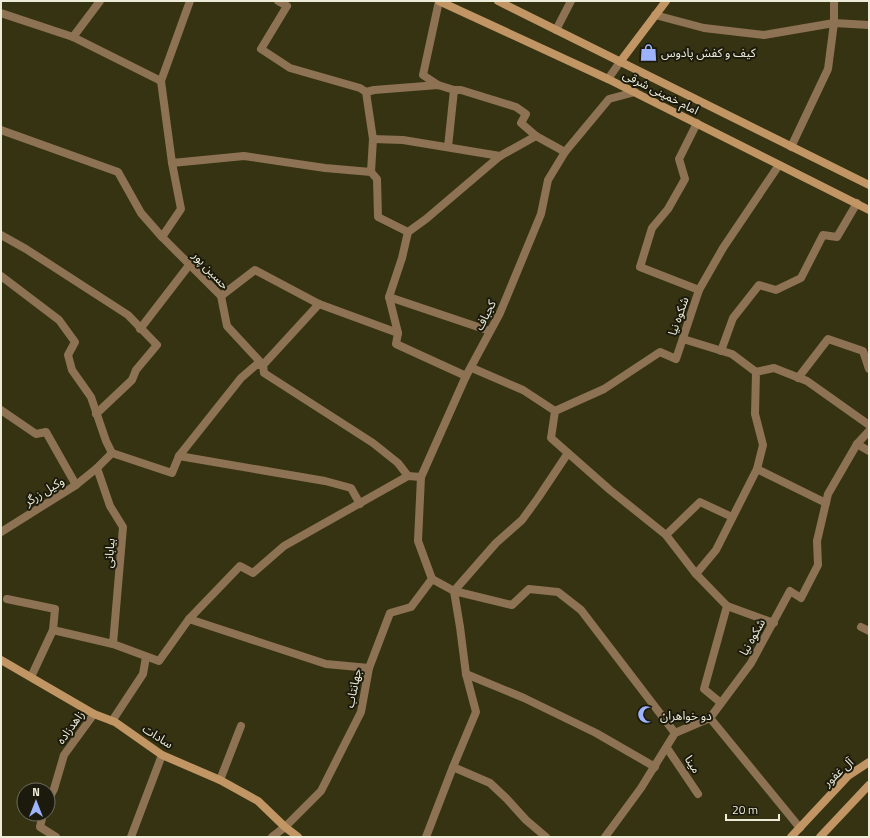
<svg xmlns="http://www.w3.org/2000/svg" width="870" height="838" viewBox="0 0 870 838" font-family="'Titillium Web','Noto Sans Arabic',sans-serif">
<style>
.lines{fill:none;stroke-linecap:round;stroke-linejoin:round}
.lane{stroke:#8d7253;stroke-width:8}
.street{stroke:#8d7253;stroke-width:8}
.secondary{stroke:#c19564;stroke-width:8}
.labels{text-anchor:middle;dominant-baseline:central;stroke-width:4;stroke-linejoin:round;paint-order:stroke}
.poi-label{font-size:12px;fill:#edecd9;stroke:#1c1a0c;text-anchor:start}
.street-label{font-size:12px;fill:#edecd9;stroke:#1c1a0c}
</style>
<rect width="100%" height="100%" fill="#363312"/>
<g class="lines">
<g class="lane">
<path d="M1 13 73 37 161 81 190 1"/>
<path d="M655 15 704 28 764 35 834 23 869 25"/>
<path d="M556 30 571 1"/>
<path d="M73 37 100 1"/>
<path d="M161 81 172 163 244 156 325 168 371 172 373 139 366 92 360 88 290 68 261 49 287 6 278 1"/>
<path d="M438 85 423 75 439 1"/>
<path d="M454 90H461L516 107 526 114 521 123 536 136 565 152"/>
<path d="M366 92 374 90 438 85 454 90 448 147"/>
<path d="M697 123 679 159 685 179 668 209 652 228 640 267 699 290"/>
<path d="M1 130 118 172 141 213 162 237 221 296 227 326 263 365 264 373 373 443 398 463 408 476 421 477"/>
<path d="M373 139 403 140 500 156"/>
<path d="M791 147 828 69 834 23V1"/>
<path d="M371 172 377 179 378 217 408 232"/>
<path d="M1 235 26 249 128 315 157 345 136 370 132 380 96 414"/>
<path d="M162 237 181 209 172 163"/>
<path d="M1 276 59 320 75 342 68 355 72 370 91 397 106 441 112 453 172 473 179 456"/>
<path d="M221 296 255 270 319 304 398 333 396 344 466 376"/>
<path d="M389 297 490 331"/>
<path d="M319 304 263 365H256L241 378 179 456 325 481 351 488 360 504"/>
<path d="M140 329 190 264"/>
<path d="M398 333 389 297 402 258 408 232 426 219 500 156 536 136"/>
<path d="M683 339 732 354 756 372"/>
<path d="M721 351 733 318 759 285 776 290 801 278 823 235 837 237 857 203"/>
<path d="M472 368 523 390 555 411 551 438 610 490 666 535 696 574 727 606"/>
<path d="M798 378 828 339 863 351 869 369"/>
<path d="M1 410 36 434 46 432 76 485"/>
<path d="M555 411 604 389 660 352 676 359 699 290 723 248 779 165"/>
<path d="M857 444 869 451"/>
<path d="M757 469 763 445 755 414 756 372 774 368 807 381 869 425"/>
<path d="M1 532 76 485 97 468"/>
<path d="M666 535 700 502 732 517"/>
<path d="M696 574 716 550 757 469 826 503"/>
<path d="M432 579 454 591 512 605 529 589 558 592 581 610 675 733"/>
<path d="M454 591 496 543 522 520 538 498 568 453"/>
<path d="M7 599 55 609 53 630 113 644 123 527 110 506 97 468 112 453"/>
<path d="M861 627 869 631"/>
<path d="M369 668 326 664 189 619 240 566 253 573 284 546 408 476"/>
<path d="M466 674 524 698 596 733 655 767"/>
<path d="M31 677 53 630"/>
<path d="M721 703 704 689 727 606 774 623"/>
<path d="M710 718 800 828"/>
<path d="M667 748 698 794"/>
<path d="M453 767 490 783 506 798 526 820 546 837"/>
<path d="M220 780 241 726"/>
<path d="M48 800 54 789 64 755 94 714"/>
<path d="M43 814 40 827 56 837"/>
<path d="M131 837 162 755"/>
<path d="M272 837 285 827"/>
<path d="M426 837 453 767 476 712 466 674 460 627 454 591"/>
<path d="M605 837 641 788 675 733 710 718 751 663 790 591 801 598 818 565 817 541 828 494 857 444 869 431"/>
</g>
<g class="street">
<path d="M608 79 620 62"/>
<path d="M113 644 159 661 189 619"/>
<path d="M112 721 143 674 146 657"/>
<path d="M285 827 321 791 361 712 369 668 390 613 411 607 432 579 418 541 421 477 466 376 500 313 541 214 548 180 565 152 609 99 635 92"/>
</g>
<g class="secondary">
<path d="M439 1 608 79 869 210"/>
<path d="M498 1 869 185"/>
<path d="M620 62 666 1"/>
<path d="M1 660 94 714 115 722 162 755 220 780 258 801 285 827 298 837"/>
<path d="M791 837 848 776 869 762"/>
<path d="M820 837 869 785"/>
</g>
</g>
<defs>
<symbol id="shop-bare" viewBox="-9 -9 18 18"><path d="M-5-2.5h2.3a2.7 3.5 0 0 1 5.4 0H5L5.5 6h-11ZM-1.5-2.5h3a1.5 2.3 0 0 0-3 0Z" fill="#9db4fd" stroke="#1c1a0c" stroke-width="2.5" paint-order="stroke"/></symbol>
<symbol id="mosque-bare" viewBox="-9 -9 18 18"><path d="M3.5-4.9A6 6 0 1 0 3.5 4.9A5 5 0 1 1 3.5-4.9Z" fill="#9db4fd" stroke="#1c1a0c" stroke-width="2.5" paint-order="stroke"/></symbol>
</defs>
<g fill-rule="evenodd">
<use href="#shop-bare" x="636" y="40" width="25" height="25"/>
<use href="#mosque-bare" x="634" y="702" width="25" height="25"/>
</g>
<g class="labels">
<g class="poi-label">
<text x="661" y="52">کیف و کفش پادوس</text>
<text x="660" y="715">دو خواهران</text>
</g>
<g class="street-label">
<text transform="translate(661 92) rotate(27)">امام خمینی شرقی</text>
<text transform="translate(211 270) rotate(47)">حسین پور</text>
<text transform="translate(485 315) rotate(-63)">کجباف</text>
<text transform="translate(678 316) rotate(-71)">شکوه نیا</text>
<text transform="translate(44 491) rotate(-32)">وکیل زرگر</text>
<text transform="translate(109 553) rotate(-85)">بیابانی</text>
<text transform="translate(752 637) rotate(-61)">شکوه نیا</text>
<text transform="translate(353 688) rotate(-78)">جهانتاب</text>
<text transform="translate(70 727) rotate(-54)">زاهدزاده</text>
<text transform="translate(158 736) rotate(33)">سادات</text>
<text transform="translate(693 764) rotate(57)">مینا</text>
<text transform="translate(838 772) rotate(-42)">آل غفور</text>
</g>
</g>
<rect width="870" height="838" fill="none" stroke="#edecd9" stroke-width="4"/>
<g transform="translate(36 802)"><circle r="19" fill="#1c1a0c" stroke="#706e5e"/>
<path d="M0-3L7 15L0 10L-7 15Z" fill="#9db4fd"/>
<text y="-6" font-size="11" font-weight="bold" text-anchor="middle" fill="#edecd9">N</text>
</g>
<path d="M726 814v6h53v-6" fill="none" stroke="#edecd9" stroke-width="2"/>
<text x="732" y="814" font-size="12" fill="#edecd9" stroke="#1c1a0c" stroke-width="3" paint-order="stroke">20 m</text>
</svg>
